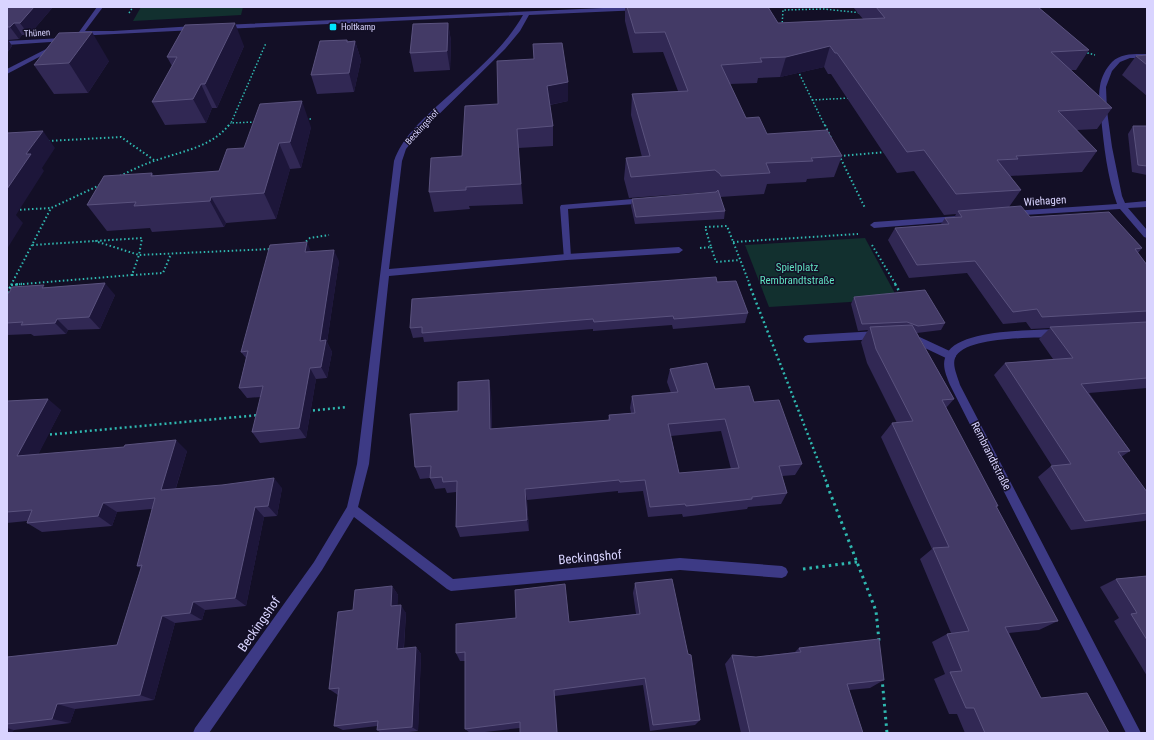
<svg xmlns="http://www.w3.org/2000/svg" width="1154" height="740" viewBox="0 0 1154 740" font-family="'Roboto Condensed',sans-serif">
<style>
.green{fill:#12302f}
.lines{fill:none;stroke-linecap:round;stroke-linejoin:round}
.path-far3{stroke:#2fb8b0;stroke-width:1.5;stroke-dasharray:1.5 2;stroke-linecap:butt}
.path-far2{stroke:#2fb8b0;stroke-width:2;stroke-dasharray:1.5 2.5;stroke-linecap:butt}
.path-far1{stroke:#2fb8b0;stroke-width:2.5;stroke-dasharray:2 3;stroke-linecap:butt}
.path{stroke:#2fb8b0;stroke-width:3;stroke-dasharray:2.5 4;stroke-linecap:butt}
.service{fill:#3d3a85;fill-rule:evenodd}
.minor{fill:#3d3a85;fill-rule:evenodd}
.wall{fill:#312854;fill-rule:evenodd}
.shaded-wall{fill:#1d163a}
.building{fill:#433a66;stroke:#5a527e;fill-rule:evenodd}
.poi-dot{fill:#00e5ff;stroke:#130f26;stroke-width:1.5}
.labels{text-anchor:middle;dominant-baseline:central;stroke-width:3;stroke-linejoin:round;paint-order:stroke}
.far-poi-label{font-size:9px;fill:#d9d4ff;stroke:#130f26;text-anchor:start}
.far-street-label{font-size:9px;fill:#d9d4ff;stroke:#130f26}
.street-label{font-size:11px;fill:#d9d4ff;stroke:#130f26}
.park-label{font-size:11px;fill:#5fe0c0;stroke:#130f26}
.near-street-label{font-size:13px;fill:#d9d4ff;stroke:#130f26}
</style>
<rect width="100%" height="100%" fill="#130f26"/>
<g class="green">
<path d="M141 7H243L241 15 133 21Z"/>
<path d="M865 238 898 299 769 307 745 245Z"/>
</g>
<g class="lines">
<g class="path-far3">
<path d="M129 13 133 7"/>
<path d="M782 26 783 10 824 9 862 13"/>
<path d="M1084 52 1095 55"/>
<path d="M798 71 825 126"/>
<path d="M812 100 850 98"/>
<path d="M306 119H311"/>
<path d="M255 122 231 123 266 43"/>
<path d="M228 126 231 123"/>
</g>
<g class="path-far2">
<path d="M825 125 831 138"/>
<path d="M48 141 121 137 154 160"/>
<path d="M839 155 865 208"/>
<path d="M840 156 886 152"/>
<path d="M120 176C132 170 144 164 157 160 183 151 211 147 229 125"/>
<path d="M100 185 51 208 32 245 142 238 139 255 271 249"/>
<path d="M16 210 51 208"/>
<path d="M733 242 858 234"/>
<path d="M303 244 310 238 329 235"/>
<path d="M872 245 896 285"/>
<path d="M711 247 716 262 740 260"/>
<path d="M700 248 711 247 705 227 727 226 750 285"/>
<path d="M132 275 163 273 171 254"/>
<path d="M11 285 132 275 139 255 95 241"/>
<path d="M11 285 32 245"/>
</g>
<g class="path-far1">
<path d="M749 284 828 486"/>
<path d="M895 284 901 294"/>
<path d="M11 285 22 284"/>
<path d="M7 293 12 284"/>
<path d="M308 411 347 407"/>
<path d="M45 435 259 415"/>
</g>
<g class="path">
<path d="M827 485 876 611 879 641"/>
<path d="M803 569 857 562"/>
<path d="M882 678 887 733"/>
</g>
<g class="service">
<path d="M645 198 648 199V203L568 209 571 257 567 260 564 259 560 207 561 205Z"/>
<path d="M878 331 881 332 883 335 881 338 878 339 808 343 805 342 803 339 805 336 808 335Z"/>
<path d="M911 333 954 353 956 356 954 359H948L908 340 906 337 908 334Z"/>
</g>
<g class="minor">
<path d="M97 7H103L85 31H113L195 26 198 28 195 30 75 36V34L79 32Z"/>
<path d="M625 7H666L663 9 529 15 520 31 505 49 414 139 406 149 402 161 389 269 567 254 679 247 683 250 679 253 567 260 389 276 369 464 358 507 453 579 680 558 782 566 786 568 788 572 786 576 782 578 680 570 451 591 447 589 354 517 322 570 209 733H193L195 728 314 562 347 507 357 464 394 161C402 138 420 122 437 106 467 78 503 51 523 15L223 29 220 27 223 25Z"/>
<path d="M63 38 66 40 65 41 7 45V41Z"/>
<path d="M56 44 59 46 58 47 7 74V69Z"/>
<path d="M1147 54V58H1130L1120 62 1112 71 1106 87 1107 111 1112 147 1122 196 1125 203 1147 201V207L1128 208 1147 230V238L1144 237 1120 209 1010 216V212L1013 211 1117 204C1107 176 1104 146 1101 117 1100 107 1098 96 1100 86 1101 78 1106 68 1112 62 1121 53 1135 54 1147 54Z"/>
<path d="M958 216 961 217 962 219 961 221 874 228 870 225 874 222Z"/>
<path d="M1057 329 1060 330 1062 333 1060 336 1057 337C1036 338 964 336 955 358 952 366 958 377 960 385L1141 733H1126L950 385C947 377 942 367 945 358 953 328 1032 331 1057 329Z"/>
</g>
</g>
<g class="wall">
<path d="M7 7H53L29 35H22L19 39 8 40 12 46 7 53Z"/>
<path d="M625 7H768L778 23 863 19 853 7H1038L1089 50 1076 70H1071L1112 108 1097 129 1077 130 1097 151 1082 172 1010 176 1021 190 1009 207 1030 217 1142 248 1138 253 1147 265V388L1089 393 1130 451 1121 457 1147 492V520L1144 521 1071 530 1038 477 1051 466H1052L994 375 1005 363 1053 359 1039 339 1050 328 1031 329 1026 322 1003 324 967 273 909 278 888 240 895 228 941 224 945 218H954L956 214 944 215 914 171 897 173 831 74H828L824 67 780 77 758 78 757 83 730 84 746 118 767 134 842 156 834 177 807 179 806 182 767 184 764 194 720 197 725 211 724 219 635 224 631 206 632 199 713 193 711 192 629 198 624 179 626 158 642 157 631 115 632 94 678 91 663 52 633 53 625 21Z"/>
<path d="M448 23 451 41 450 70 414 72 410 53Z"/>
<path d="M347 40 348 41H355L361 60 354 92 317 94 311 75Z"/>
<path d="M533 44 568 82V101L550 105 553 126V146L518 148 523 204 469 206 470 209 434 212 429 192 462 156 534 59Z"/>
<path d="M244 46 217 108H212L206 123 165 125 152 102 172 66 167 57Z"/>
<path d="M1147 55V96L1122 75 1136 56Z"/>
<path d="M109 61 88 93 54 94 34 65Z"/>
<path d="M1133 126H1147V175L1132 172 1128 134Z"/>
<path d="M311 127 301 168 290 169 276 219 226 223 224 227 152 232 150 228 107 231 87 205 152 173 154 176 219 171 244 148Z"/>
<path d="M311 252 339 261 327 342 332 352 327 378 316 379 306 438 260 443 252 432 261 397 247 398 239 388 246 358 241 352Z"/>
<path d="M717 282 748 313 745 323 673 329 672 325 593 331V329L424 342 423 337 413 338 410 328Z"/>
<path d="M46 287 115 295 100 329 68 330 66 334 34 336 31 334 7 335V293Z"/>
<path d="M854 297 945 323 941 330 917 333 954 399 946 408 998 506 996 507 1058 621 1039 630 1009 633 1041 698 1109 733H965L957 714H949L934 679 945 674 932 642 947 634 951 633 920 559 932 549 881 437 892 423H897L867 363 861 342 868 330 858 331 851 304Z"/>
<path d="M670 369 715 389 754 402 802 464 795 475 782 476 787 493 781 504 748 507 747 509 683 517 682 514 648 517 643 491 618 493V491L527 500 529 531 460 537 456 527V492L447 493 445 488 435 489 430 478 420 479 415 467 458 411 491 392 492 429 608 420 609 415 631 413 630 408 632 396 671 393 667 382ZM721 431 731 469 679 473 671 436Z"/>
<path d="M7 401 61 410 38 454 187 451 176 488H282L277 516 264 517 246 606 205 610 202 620 175 623 154 700 75 709 70 723 14 730 7 733V657L117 645 141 568 137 566 152 509 117 512 112 526 42 532 27 523V521L7 523Z"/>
<path d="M1147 576V676L1114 621 1119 618 1100 587 1116 579Z"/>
<path d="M635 583 700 720 695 725 650 731 643 685 555 696 520 728 476 733H470L465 729V661H460L456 653 569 622 636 614 633 593Z"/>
<path d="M392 586 398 595 397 606 406 613 404 648 416 647 421 654 418 731 400 733H381L377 730V726L343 730 334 726 338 695 329 689 353 610Z"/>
<path d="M799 648 884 680 870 688 849 690 863 733H741L725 664 732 655 756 657 795 652Z"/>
</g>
<g class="shaded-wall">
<path d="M34 7H53L29 35 20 23Z"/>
<path d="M14 23 22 35 19 39 10 27Z"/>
<path d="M235 23 244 46 217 108 205 84Z"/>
<path d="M448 23 451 41 450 70 447 51Z"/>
<path d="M92 32 109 61 88 93 69 63Z"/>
<path d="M7 38 12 46 7 53Z"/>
<path d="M347 40 352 57 355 41 361 60 354 92 349 73Z"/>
<path d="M830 46 824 67 780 77 786 57Z"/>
<path d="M568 82V101L548 105 547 86Z"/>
<path d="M201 84 212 108 206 123 193 99Z"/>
<path d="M302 101 311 127 301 168 290 142Z"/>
<path d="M43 131 55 148 42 168 44 171 16 215 23 223 7 249V189L26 154Z"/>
<path d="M279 143 290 169 276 219 264 193Z"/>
<path d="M211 197 226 223 224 227 210 201Z"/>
<path d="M307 242 312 254 305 252Z"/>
<path d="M334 250 339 261 327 342 332 352 327 378 321 367 320 341Z"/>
<path d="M105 283 115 295 100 329 89 317Z"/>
<path d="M57 319 68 330 66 334 55 323Z"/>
<path d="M310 368 316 379 306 438 299 428Z"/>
<path d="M489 380 491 392 492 441 490 429Z"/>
<path d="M48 399 61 410 32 467 17 456Z"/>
<path d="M176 440 187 451 172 500 161 490Z"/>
<path d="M274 478 282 488 277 516 268 506Z"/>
<path d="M525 489 527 500 529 531 527 520Z"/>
<path d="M103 503 117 512 112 526 98 516Z"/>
<path d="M255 507 264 517 246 606 235 598Z"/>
<path d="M392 586 398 595 397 614 391 606Z"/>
<path d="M193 602 205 610 202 620 190 613Z"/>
<path d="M401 605 406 613 403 656 397 649Z"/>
<path d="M162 616 175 623 154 700 140 695Z"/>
<path d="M416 647 421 654 418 731 412 727Z"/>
<path d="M554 690 555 696 558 733H557Z"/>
<path d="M57 704 75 709 70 723 52 719Z"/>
<path d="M7 728 14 730 12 733H7Z"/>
</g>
<g class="building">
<path d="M7 7H34L20 23H14L10 27H7Z"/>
<path d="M627 7H768L778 23 885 18 876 7H1038L1089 50 1051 52 1112 108 1058 111 1097 151 1016 156 1018 159 997 160 1021 190 956 194 924 150 907 152 837 53H835L830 46 786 57 760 58 762 62 721 65 746 118 759 117 767 134 827 130 842 156 811 158 813 161 766 163 770 173 721 176 720 174 715 170 631 177 626 158 650 156 632 94 688 91 665 32 635 33Z"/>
<path d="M235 23 205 84H201L193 99 152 102 177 57H167L185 25Z"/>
<path d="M448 23 447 51 410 53 413 24Z"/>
<path d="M92 32 69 63 34 65 59 33Z"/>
<path d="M347 40V42L355 41 349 73 311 75 320 41Z"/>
<path d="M562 43 568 82 547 86 553 126 517 129 521 184 466 187V190L429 192 431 158 462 156 465 106 498 104 497 61 534 59 533 44Z"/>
<path d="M1147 55V65L1136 56Z"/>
<path d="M302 101 290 142 279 143 264 193 211 197 210 201 134 206 136 202 87 205 104 176 152 173 151 176 219 171 227 149 244 148 260 104Z"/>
<path d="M1133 126H1147V166L1138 165Z"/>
<path d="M43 131 26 154H31L7 189V133Z"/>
<path d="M718 190 725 211 636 217 632 199 716 192Z"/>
<path d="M1021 206 1030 217 1109 212 1142 248 1135 249 1147 265V311L1042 317 1037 309 1013 312 975 261 917 265 895 228 949 224 945 218 962 217 958 211Z"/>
<path d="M307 242 305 252 334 250 320 341 326 340 321 367 310 368 299 428 252 432 263 386 239 388 248 351 241 352 270 245Z"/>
<path d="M716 277 717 282 736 281 748 313 674 319 673 316 594 322 593 319 422 333V327L410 328 412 299Z"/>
<path d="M105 283 89 317 57 319 55 323 21 325 23 322 7 323V293H9L12 287 44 285 42 288Z"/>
<path d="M925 290 945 323 918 326 907 322 862 324 854 297Z"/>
<path d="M1147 322V378L1081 384 1130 451 1118 452 1147 492V513L1085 521 1051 466 1071 464 1005 363 1073 358 1050 327Z"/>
<path d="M912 325 954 399 942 400 998 506H996L1058 621 1005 627 1041 698 1087 693 1109 733H985L974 708H966L950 672 962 671 947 634 969 631 933 548 949 547 892 423 913 421 876 349 870 327Z"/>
<path d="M707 363 715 389 749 386 754 402 779 400 802 464 779 466 787 493 752 497V499L686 506 685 504 650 507 645 480 620 482 619 480 525 489 527 520 456 527 457 481 443 482 442 477 430 478 431 466 415 467 410 414 458 411V382L489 380 490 429 610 420 609 415 635 413 632 396 678 392 670 369ZM725 419 739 468 679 473 668 424Z"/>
<path d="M48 399 17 456 124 447 125 445 176 440 161 490 222 485 274 478 268 506 255 507 235 598 193 602 190 613 162 616 140 695 57 704 52 719 7 724V657L117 645 142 565 137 566 155 498 103 503 98 516 27 523 32 510 7 512V401Z"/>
<path d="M1147 576V640L1131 614 1137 613 1116 579Z"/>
<path d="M672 579 688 654 691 655 700 720 653 725 645 678 554 690 557 733H520V722L465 729V652L456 653V624L516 618 515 590 565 584 569 622 640 614 635 583Z"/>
<path d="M392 586 391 606 401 605 397 649 416 647 412 727 377 730 378 721 334 726 339 688 329 689 338 612 353 610 355 590Z"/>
<path d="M879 639 884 680 847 684 863 733H750L732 655 756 657 801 652 799 648Z"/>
</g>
<rect class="poi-dot" x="329" y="23" width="8" height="8" rx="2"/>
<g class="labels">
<g class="far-poi-label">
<text x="341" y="27">Holtkamp</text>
</g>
<g class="far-street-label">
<text transform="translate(37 33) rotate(-3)">Thünen</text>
<text transform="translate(422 127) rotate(-47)">Beckingshof</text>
</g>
<g class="street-label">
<text transform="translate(1045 201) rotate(-4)">Wiehagen</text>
<text transform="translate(991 456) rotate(63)">Rembrandtstraße</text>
</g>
<g class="park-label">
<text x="797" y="267">Spielplatz<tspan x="797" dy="13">Rembrandtstraße</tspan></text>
</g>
<g class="near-street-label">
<text transform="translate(590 557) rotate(-5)">Beckingshof</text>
<text transform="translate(259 624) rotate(-55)">Beckingshof</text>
</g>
</g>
<rect width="1154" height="740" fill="none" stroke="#d9d4ff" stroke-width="16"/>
</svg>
